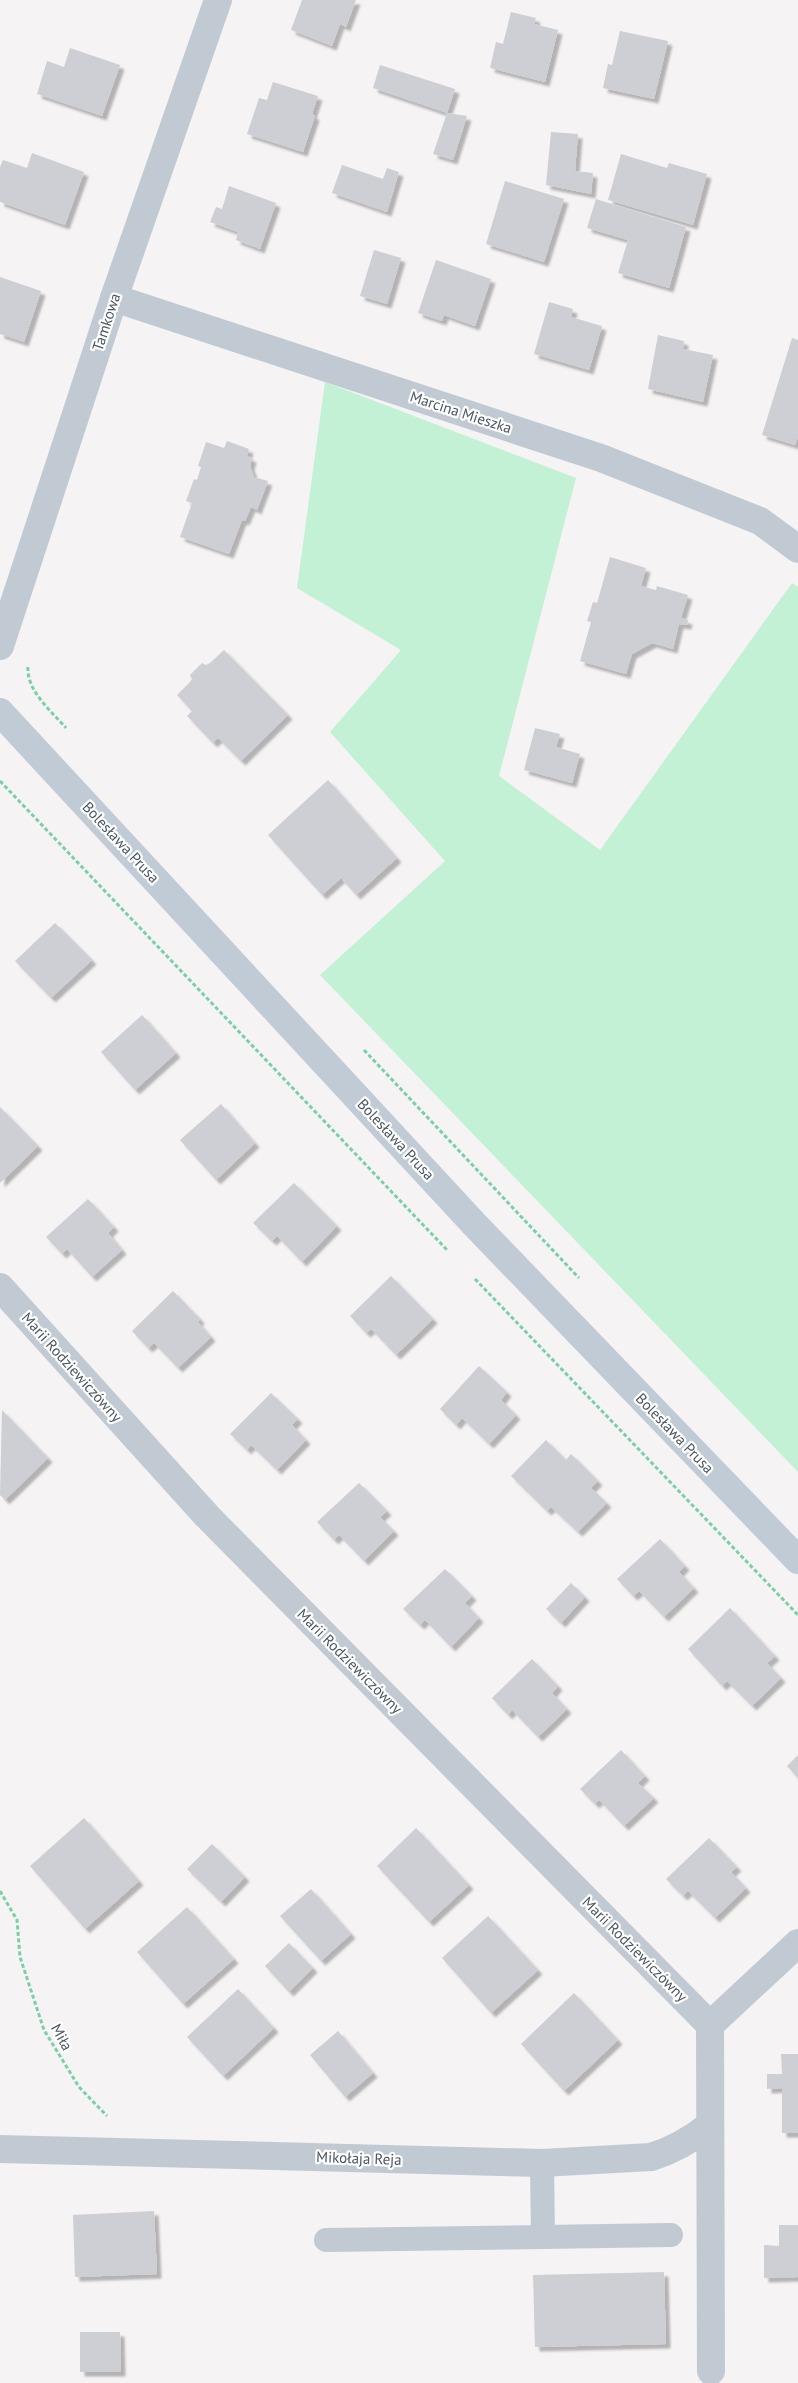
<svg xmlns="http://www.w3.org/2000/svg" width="798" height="2383" viewBox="0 0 798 2383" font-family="'PT Sans',sans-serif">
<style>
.green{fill:#c3f1d5}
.building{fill:#cdcfd5;filter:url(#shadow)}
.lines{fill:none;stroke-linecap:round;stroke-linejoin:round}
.path{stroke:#7ad0a6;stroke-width:3;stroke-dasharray:4 2.5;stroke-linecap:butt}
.lane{stroke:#c1cad2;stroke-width:24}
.street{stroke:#c1cad2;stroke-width:28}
.secondary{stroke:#c1cbd6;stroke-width:28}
.labels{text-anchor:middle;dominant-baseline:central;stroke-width:4.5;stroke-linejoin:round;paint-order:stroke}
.street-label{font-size:15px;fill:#4a5661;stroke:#fff}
</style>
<defs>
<filter id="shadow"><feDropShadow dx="4.5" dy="4.5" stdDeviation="1" flood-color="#0004"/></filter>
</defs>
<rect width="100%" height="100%" fill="#f5f3f3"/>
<path class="green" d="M325 382 576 478 499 776 600 850 792 583 798 587V1472L320 975 445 861 330 732 401 650 297 588Z"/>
<g class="building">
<path d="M302 0H356L346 27 340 24 332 46 291 30Z"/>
<path d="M511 12 536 18 534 24 558 30 545 82 490 68 496 42 503 44Z"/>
<path d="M620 31 668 41 654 99 603 88 608 64 612 65Z"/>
<path d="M70 48 120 65 102 116 37 94 47 61 64 67Z"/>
<path d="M380 65 455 89 447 113 373 88Z"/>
<path d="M273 82 318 96 312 114 315 116 303 152 247 134 259 98 267 100Z"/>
<path d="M447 113 467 116 453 160 433 154Z"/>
<path d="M551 132 578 134 575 171 593 173 591 194 546 185Z"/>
<path d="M32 153 84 172 65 225 0 202V167L3 160 27 168Z"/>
<path d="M621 154 667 168 669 163 707 174 693 225 608 200Z"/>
<path d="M342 165 383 179 387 168 399 172 387 212 332 193Z"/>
<path d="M505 181 564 199 544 262 486 244Z"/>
<path d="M229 186 276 203 260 249 236 240 238 232 210 222 216 207 222 209Z"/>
<path d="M596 199 686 227 669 288 618 273 628 240 587 228Z"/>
<path d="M374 250 401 258 387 304 360 296Z"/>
<path d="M436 260 491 279 475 326 444 315 442 321 418 313Z"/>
<path d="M0 277 41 291 24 342 0 334Z"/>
<path d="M549 302 573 309 571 317 602 326 589 370 534 354Z"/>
<path d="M658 335 684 341 683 349 713 355 703 402 648 389Z"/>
<path d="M792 338 798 340V437L795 445 762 435Z"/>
<path d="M227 441 249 449 247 456 252 458 250 466 254 477 268 481 257 510 251 507 245 521 242 520 229 554 180 537 192 503 186 501 194 479 197 480 201 467 198 466 206 442 224 448Z"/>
<path d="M610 557 646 568 641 586 656 590 657 586 688 595 681 618 688 620 687 625 679 624 673 649 652 643 632 654 626 674 580 661 591 622 587 621 593 602 597 603Z"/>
<path d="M224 650 288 715 241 761 218 738 213 743 187 716 192 711 177 695 189 683 192 679 190 675 202 663 206 665 210 663Z"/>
<path d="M535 728 560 734 556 747 580 754 572 783 524 770Z"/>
<path d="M328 780 397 858 356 895 341 878 322 895 268 835Z"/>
<path d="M55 923 92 960 51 998 15 961Z"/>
<path d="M142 1015 176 1053 135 1090 101 1052Z"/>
<path d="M221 1104 255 1143 216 1180 180 1140Z"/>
<path d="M0 1107 38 1146 0 1183Z"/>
<path d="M294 1183 337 1226 302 1262 277 1236 272 1241 253 1223Z"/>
<path d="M88 1199 114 1227 108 1233 122 1250 92 1277 67 1249 62 1254 46 1237Z"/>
<path d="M391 1276 433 1319 396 1355 371 1329 366 1333 350 1316Z"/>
<path d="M173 1291 200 1319 198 1322 211 1337 178 1368 154 1343 148 1348 132 1331Z"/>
<path d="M479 1366 507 1392 501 1400 516 1415 489 1444 462 1418 456 1425 440 1409Z"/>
<path d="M271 1393 298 1419 292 1425 306 1440 277 1470 251 1445 247 1450 230 1434Z"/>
<path d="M2 1410 48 1458 5 1500 0 1495Z"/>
<path d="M546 1440 566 1460 571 1454 598 1481 591 1488 607 1503 578 1532 551 1507 547 1511 511 1476Z"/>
<path d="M359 1483 387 1511 380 1517 394 1531 364 1561 339 1535 334 1540 317 1522Z"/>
<path d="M660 1539 685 1566 679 1572 694 1588 664 1617 639 1591 633 1596 617 1579Z"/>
<path d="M445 1569 472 1596 465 1603 479 1618 451 1647 425 1620 420 1625 403 1609Z"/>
<path d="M571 1583 585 1597 561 1623 546 1609Z"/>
<path d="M730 1608 775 1656 767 1663 781 1678 752 1706 727 1681 722 1686 688 1649Z"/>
<path d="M532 1659 558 1686 552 1693 567 1709 538 1737 512 1710 508 1715 492 1698Z"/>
<path d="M621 1750 645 1776 638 1783 654 1798 624 1826 599 1800 595 1804 580 1789Z"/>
<path d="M798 1755V1778L787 1766Z"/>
<path d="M84 1818 139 1881 85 1929 30 1866Z"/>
<path d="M416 1828 469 1885 429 1922 377 1866Z"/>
<path d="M709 1838 737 1867 731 1872 746 1888 715 1918 688 1891 683 1896 666 1879Z"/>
<path d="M212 1844 245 1877 221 1902 187 1869Z"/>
<path d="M311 1889 351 1934 321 1961 280 1916Z"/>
<path d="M187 1907 234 1959 183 2004 137 1952Z"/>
<path d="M488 1916 538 1970 491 2013 442 1958Z"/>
<path d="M289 1943 313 1968 289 1992 265 1966Z"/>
<path d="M238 1989 274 2028 223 2076 187 2037Z"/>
<path d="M574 1993 618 2040 564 2091 521 2044Z"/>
<path d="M338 2031 373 2073 345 2097 310 2055Z"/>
<path d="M781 2054H798V2133H782V2088L767 2089V2074H782Z"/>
<path d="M154 2211 157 2274 75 2277 73 2215Z"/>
<path d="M779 2225H798V2277L764 2278V2245L779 2246Z"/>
<path d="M664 2272 666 2344 535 2347 533 2275Z"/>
<path d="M80 2332H120L121 2372H80Z"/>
</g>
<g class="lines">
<g class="path">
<path d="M28 667C26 690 52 712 66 728"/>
<path d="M0 781 448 1251"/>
<path d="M364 1050 579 1278"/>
<path d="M475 1279 798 1615"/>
<path d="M0 1891 17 1920 20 1957 44 2030 79 2087 107 2116"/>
</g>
<g class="lane">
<path d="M543 2237 671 2235"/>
<path d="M326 2240 543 2237 542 2163"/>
</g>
<g class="street">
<path d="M114 298 601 458 760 521 798 549"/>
<path d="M0 646 114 298 218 0"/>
<path d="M0 1287 207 1516 710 2025"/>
<path d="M0 2149 542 2163 651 2157C674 2150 691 2140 710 2125"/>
<path d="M711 2371 710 2025 798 1943"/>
</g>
<path class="secondary" d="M0 712 476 1226 798 1560"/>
</g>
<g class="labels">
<g class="street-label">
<text transform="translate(106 322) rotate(-72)">Tamkowa</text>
<text transform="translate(461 412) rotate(18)">Marcina Mieszka</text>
<text transform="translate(121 842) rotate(47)">Bolesława Prusa</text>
<text transform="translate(396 1139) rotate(47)">Bolesława Prusa</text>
<text transform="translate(72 1367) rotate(48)">Marii Rodziewiczówny</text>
<text transform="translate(675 1433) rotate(46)">Bolesława Prusa</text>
<text transform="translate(350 1661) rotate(45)">Marii Rodziewiczówny</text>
<text transform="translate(635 1949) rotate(45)">Marii Rodziewiczówny</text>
<text transform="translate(62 2037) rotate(61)">Miła</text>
<text transform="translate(359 2158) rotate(2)">Mikołaja Reja</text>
</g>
</g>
</svg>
